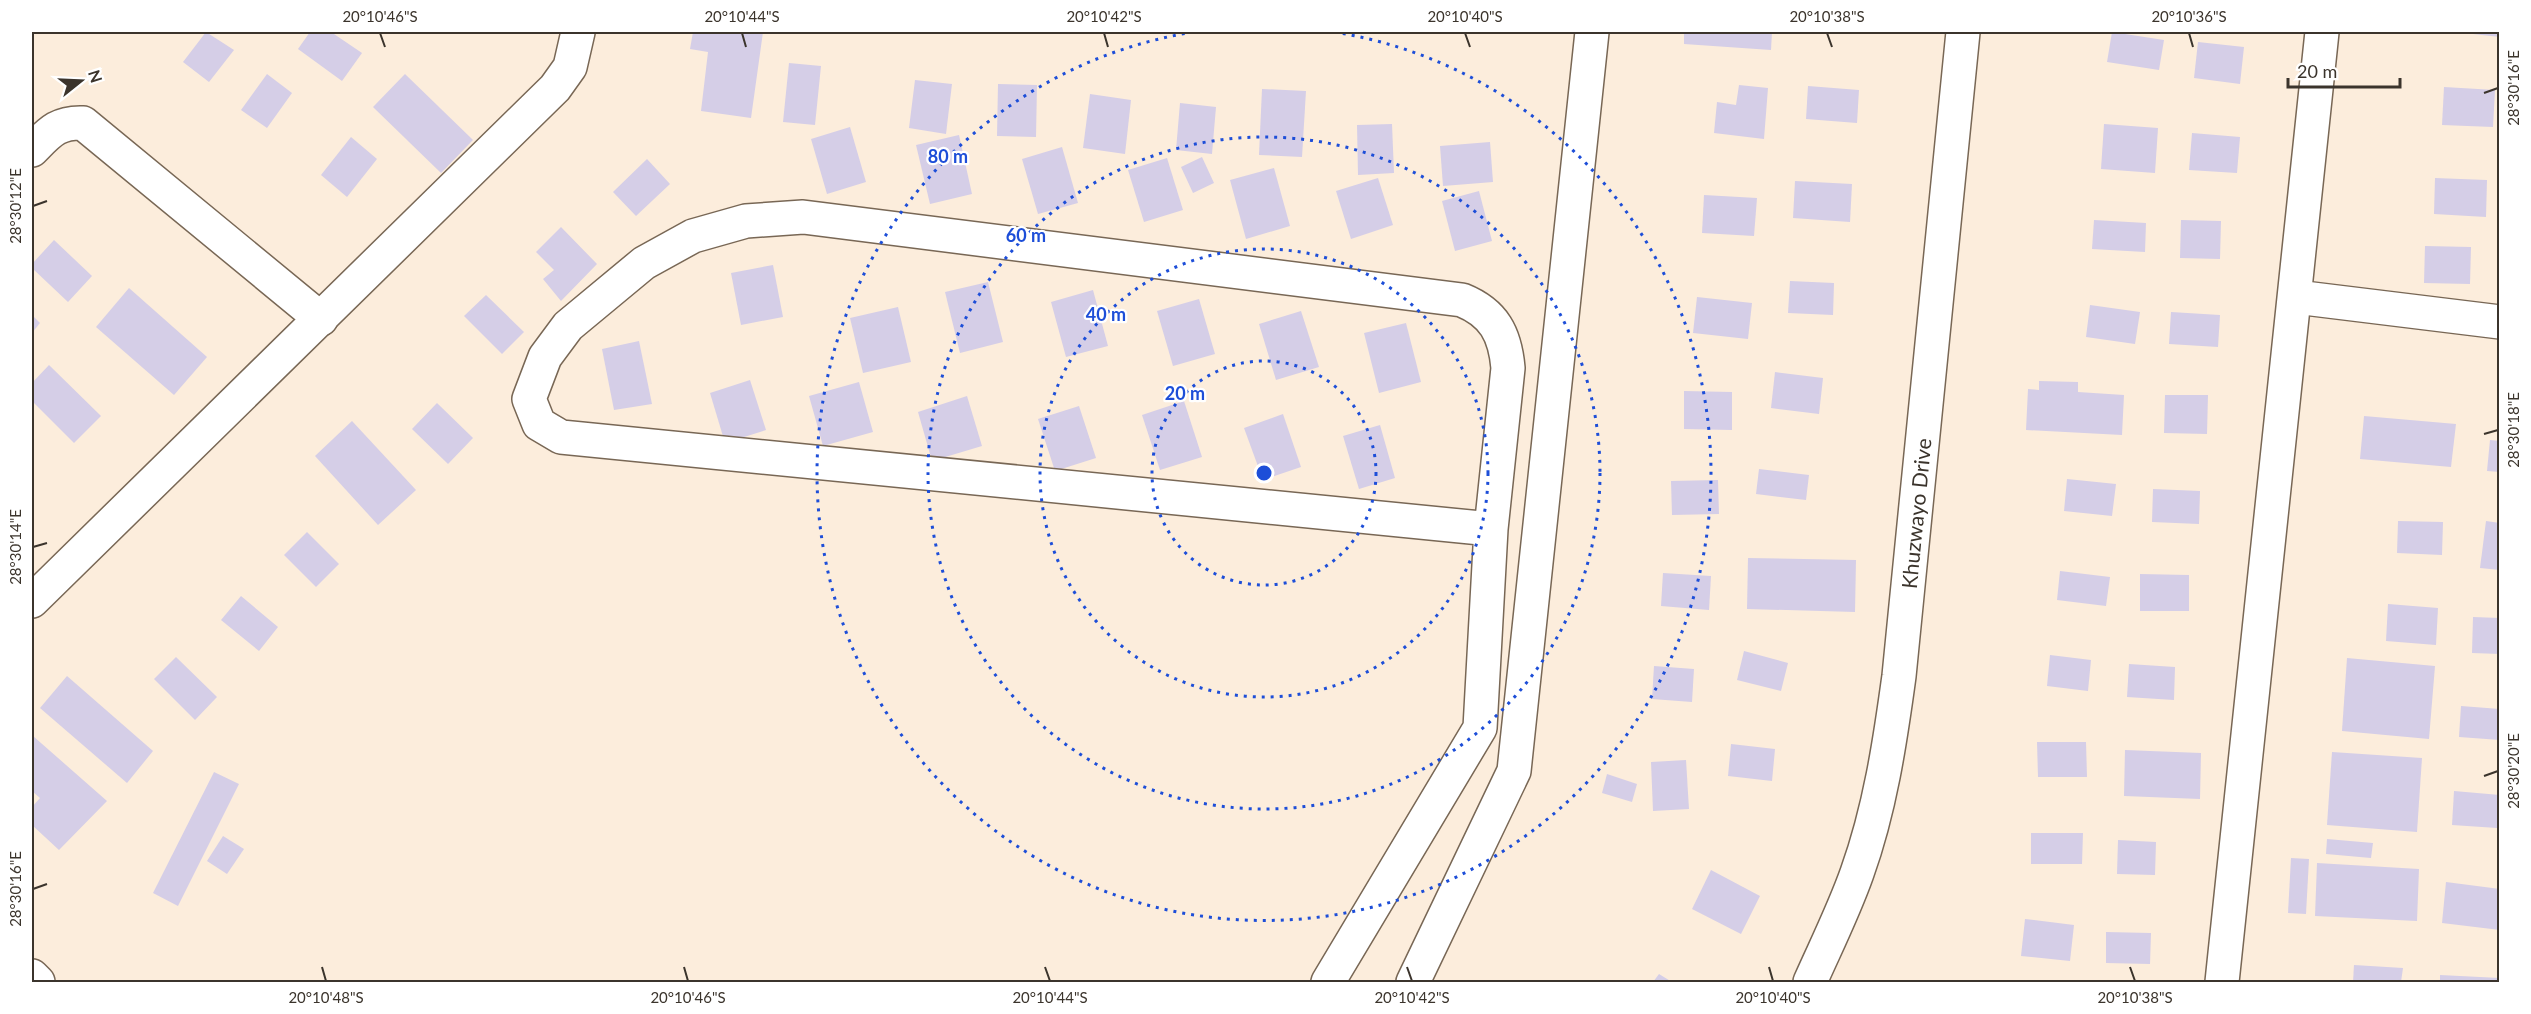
<svg xmlns="http://www.w3.org/2000/svg" width="2531" height="1014" viewBox="0 0 2531 1014" font-family="Lato,sans-serif">
<style>
.building{fill:#d5cee7}
.lines{fill:none;stroke-linecap:round;stroke-linejoin:round}
.minor-casing{stroke:#786755;stroke-width:36}
.minor{stroke:#fff;stroke-width:33}
.ticks{fill:none;stroke:#3b342c;stroke-width:2}
.ring{fill:none;stroke:#1d4ed8;stroke-width:3;stroke-dasharray:3 6}
.labels{text-anchor:middle;dominant-baseline:central;stroke-width:4.5;stroke-linejoin:round;paint-order:stroke}
.street-label{font-size:21px;fill:#3b342c;stroke:#fff}
.centre{fill:#1d4ed8;stroke:#fff;stroke-width:3}
.ring-label{font-size:18px;text-anchor:middle;font-weight:bold;fill:#1d4ed8;stroke:#fff;stroke-width:4.5;stroke-linejoin:round;paint-order:stroke}
.neatline{fill:none;stroke:#3b342c;stroke-width:2}
.ticks-label{font-size:15px;text-anchor:middle;fill:#3b342c}
</style>
<rect width="100%" height="100%" fill="#fceddc"/>
<g class="building">
<path d="M206 32 234 50 209 82 183 62Z"/>
<path d="M310 32H331L362 53 342 81 298 49Z"/>
<path d="M693 32H763L751 118 701 111 708 52 690 49Z"/>
<path d="M1684 32H1772L1771 50 1684 44Z"/>
<path d="M2112 32 2164 40 2159 70 2107 62Z"/>
<path d="M2464 32H2500V37L2464 33Z"/>
<path d="M2198 42 2244 47 2240 84 2194 78Z"/>
<path d="M789 63 821 66 815 125 783 122Z"/>
<path d="M267 74 292 93 267 128 241 110Z"/>
<path d="M405 74 473 140 441 173 373 107Z"/>
<path d="M915 80 952 84 946 134 909 128Z"/>
<path d="M998 84 1037 85 1036 137 997 136Z"/>
<path d="M1739 85 1768 88 1764 139 1714 133 1717 102 1736 105Z"/>
<path d="M1808 86 1859 90 1857 123 1806 119Z"/>
<path d="M2444 87 2495 90 2493 127 2442 125Z"/>
<path d="M1262 89 1306 91 1302 157 1259 155Z"/>
<path d="M1090 94 1131 100 1125 154 1083 148Z"/>
<path d="M1180 103 1216 107 1212 154 1176 150Z"/>
<path d="M1392 124 1394 173 1358 175 1357 125Z"/>
<path d="M2104 124 2158 128 2155 173 2101 169Z"/>
<path d="M850 127 866 182 827 194 811 139Z"/>
<path d="M2192 133 2240 137 2237 173 2189 170Z"/>
<path d="M959 135 972 194 930 204 916 145Z"/>
<path d="M351 137 377 159 347 197 321 175Z"/>
<path d="M1490 142 1493 182 1443 186 1440 146Z"/>
<path d="M1062 147 1078 203 1038 214 1022 159Z"/>
<path d="M1202 157 1214 183 1193 193 1181 167Z"/>
<path d="M1167 158 1183 210 1144 222 1128 170Z"/>
<path d="M647 159 670 184 636 216 613 192Z"/>
<path d="M1274 168 1290 226 1246 239 1230 180Z"/>
<path d="M1378 178 1393 225 1351 239 1336 191Z"/>
<path d="M2435 178 2487 180 2486 217 2434 214Z"/>
<path d="M1795 181 1852 184 1850 222 1793 218Z"/>
<path d="M1479 191 1492 241 1455 251 1442 201Z"/>
<path d="M1704 195 1757 198 1754 236 1702 233Z"/>
<path d="M2094 220 2146 223 2145 252 2092 249Z"/>
<path d="M2181 220 2221 221 2220 259 2180 258Z"/>
<path d="M561 227 597 264 561 301 543 279 554 270 536 252Z"/>
<path d="M54 240 92 276 68 302 32 268V264Z"/>
<path d="M2425 246 2471 247 2470 284 2424 283Z"/>
<path d="M773 265 783 317 741 325 731 273Z"/>
<path d="M1790 281 1834 283 1833 315 1788 313Z"/>
<path d="M988 282 1003 342 960 353 945 292Z"/>
<path d="M129 288 207 357 174 395 96 327Z"/>
<path d="M1093 290 1108 346 1066 357 1051 302Z"/>
<path d="M486 295 524 332 502 354 464 316Z"/>
<path d="M1697 297 1752 303 1748 339 1693 333Z"/>
<path d="M1199 299 1215 354 1173 366 1157 311Z"/>
<path d="M2090 305 2140 312 2135 344 2086 337Z"/>
<path d="M898 307 911 362 863 373 850 318Z"/>
<path d="M1301 311 1319 367 1276 380 1259 324Z"/>
<path d="M2171 312 2220 315 2218 347 2169 344Z"/>
<path d="M32 315 40 323 32 333Z"/>
<path d="M1406 323 1421 382 1379 393 1364 333Z"/>
<path d="M639 341 652 404 614 410 602 349Z"/>
<path d="M49 365 101 416 74 443 32 401V383Z"/>
<path d="M1775 372 1823 378 1819 414 1771 408Z"/>
<path d="M750 380 766 430 725 443 710 393Z"/>
<path d="M2039 381 2078 382V392L2124 395 2122 435 2026 430 2028 389 2039 390Z"/>
<path d="M859 382 873 432 823 446 809 396Z"/>
<path d="M1684 391 1732 392V430L1684 429Z"/>
<path d="M2165 395H2208L2207 434 2164 433Z"/>
<path d="M967 396 982 446 932 461 918 412Z"/>
<path d="M1184 401 1202 457 1160 470 1142 415Z"/>
<path d="M437 403 473 438 448 464 412 429Z"/>
<path d="M1079 406 1096 458 1055 471 1038 419Z"/>
<path d="M1283 414 1301 467 1263 480 1244 428Z"/>
<path d="M2364 416 2456 424 2451 467 2360 459Z"/>
<path d="M352 421 416 490 378 525 315 456Z"/>
<path d="M1380 425 1395 478 1359 489 1343 436Z"/>
<path d="M2490 440 2500 441V472L2487 471Z"/>
<path d="M1759 469 1809 475 1806 500 1756 494Z"/>
<path d="M2067 479 2116 484 2112 516 2064 511Z"/>
<path d="M1718 480 1719 514 1672 515 1671 481Z"/>
<path d="M2153 489 2200 491 2199 524 2152 522Z"/>
<path d="M2398 521 2443 522 2442 555 2397 553Z"/>
<path d="M2486 521 2500 523V570L2480 568Z"/>
<path d="M307 532 339 564 316 587 284 555Z"/>
<path d="M1748 558 1856 560 1855 612 1747 609Z"/>
<path d="M2060 571 2110 577 2106 606 2057 600Z"/>
<path d="M1663 573 1711 576 1709 610 1661 606Z"/>
<path d="M2140 574 2189 575V611H2140Z"/>
<path d="M241 596 278 627 259 651 221 620Z"/>
<path d="M2388 604 2438 608 2436 645 2386 641Z"/>
<path d="M2473 617 2500 618V654L2472 653Z"/>
<path d="M1744 651 1788 663 1781 691 1737 680Z"/>
<path d="M2050 655 2091 660 2088 691 2047 686Z"/>
<path d="M176 657 217 697 195 720 154 679Z"/>
<path d="M2347 658 2435 666 2429 739 2342 731Z"/>
<path d="M2129 664 2175 667 2174 700 2127 697Z"/>
<path d="M1654 666 1694 669 1692 702 1652 699Z"/>
<path d="M67 676 153 751 127 783 40 708Z"/>
<path d="M2461 706 2500 709V740L2459 737Z"/>
<path d="M33 736 107 801 59 850 32 825V807L40 798 32 791Z"/>
<path d="M2037 742H2086L2087 777H2038Z"/>
<path d="M1731 744 1775 749 1772 781 1728 776Z"/>
<path d="M2125 750 2201 753 2200 799 2124 796Z"/>
<path d="M2332 752 2422 758 2417 832 2327 825Z"/>
<path d="M1686 760 1689 809 1653 811 1651 762Z"/>
<path d="M214 772 239 784 178 906 153 893Z"/>
<path d="M1607 774 1637 784 1632 802 1602 793Z"/>
<path d="M2454 791 2500 795 2497 828 2452 825Z"/>
<path d="M2031 833H2083L2082 864H2031Z"/>
<path d="M223 836 244 849 227 874 207 861Z"/>
<path d="M2327 839 2373 843 2371 858 2326 854Z"/>
<path d="M2118 840 2156 842 2155 875 2117 874Z"/>
<path d="M2291 858 2309 859 2306 914 2288 913Z"/>
<path d="M2317 863 2419 869 2417 921 2315 916Z"/>
<path d="M1711 870 1760 896 1741 934 1692 909Z"/>
<path d="M2446 882 2500 889V930L2442 923Z"/>
<path d="M2025 919 2074 925 2070 961 2021 956Z"/>
<path d="M2106 932 2151 933 2150 964 2106 963Z"/>
<path d="M2354 965 2403 968 2401 982H2353Z"/>
<path d="M1659 974 1672 982H1653Z"/>
<path d="M2440 975 2500 978V982H2440Z"/>
</g>
<g class="lines">
<defs>
<g id="minor">
<path d="M32 150C49 133 57 122 83 123L321 319"/>
<path d="M2296 297 2500 322"/>
<path d="M32 601 555 88 570 67 578 32"/>
<path d="M32 976 38 982"/>
<path d="M1328 982 1480 728 1491 529 1508 368C1505 334 1494 313 1462 300L803 217 746 221 693 236 644 263 568 326 545 357 529 399 539 424 561 437 1491 529"/>
<path d="M1413 982 1514 771 1592 32"/>
<path id="s1" d="M1810 982C1826 946 1844 910 1857 873 1880 809 1890 742 1899 676L1963 32"/>
<path d="M2222 982 2322 32"/>
</g>
</defs>
<use href="#minor" class="minor-casing"/>
<use href="#minor" class="minor"/>
</g>
<path class="ticks" d="M380 33 385 47M742 33 746 47M1104 33 1108 47M1465 33 1470 47M1827 33 1832 47M2189 33 2193 47M2484 93 2498 88M33 206 47 201M2484 434 2498 430M33 547 47 543M2484 776 2498 771M33 889 47 884M322 967 326 981M684 967 688 981M1045 967 1050 981M1407 967 1412 981M1769 967 1773 981M2130 967 2135 981"/>
<g class="ring">
<circle cx="1264" cy="473" r="112"/>
<circle cx="1264" cy="473" r="224"/>
<circle cx="1264" cy="473" r="336"/>
<path d="M1334 32A447 447 0 1 1 1194 32"/>
</g>
<g class="labels">
<g class="street-label">
<text stroke="none"><textPath href="#s1" startOffset="484">Khuzwayo Drive</textPath></text>
</g>
</g>
<circle cx="1264" cy="473" r="9" class="centre"/>
<g class="ring-label">
<text x="948" y="163">80 m</text>
<text x="1026" y="242">60 m</text>
<text x="1106" y="321">40 m</text>
<text x="1185" y="400">20 m</text>
</g>
<rect width="2531" height="1014" fill="none" stroke="#ffffff" stroke-width="66"/>
<g transform="translate(81 81) rotate(72)" stroke="#ffffff" stroke-width="4.5" paint-order="stroke">
<path d="M0-4.5L10 22L0 15L-10 22Z" fill="#3b342c"/>
<text y="-9" font-size="16" font-weight="bold" text-anchor="middle" fill="#3b342c">N</text>
</g>
<path d="M2288 78v9h112v-9" fill="none" stroke="#3b342c" stroke-width="3"/>
<text x="2297" y="78" font-size="18" fill="#3b342c" stroke="#ffffff" stroke-width="4.5" paint-order="stroke">20 m</text>
<rect x="33" y="33" width="2465" height="948" class="neatline"/>
<g class="ticks-label">
<text x="380" y="22">20°10'46"S</text>
<text x="742" y="22">20°10'44"S</text>
<text x="1104" y="22">20°10'42"S</text>
<text x="1465" y="22">20°10'40"S</text>
<text x="1827" y="22">20°10'38"S</text>
<text x="2189" y="22">20°10'36"S</text>
<text transform="translate(2514 88) rotate(-90)" y="5">28°30'16"E</text>
<text transform="translate(16 206) rotate(-90)" y="5">28°30'12"E</text>
<text transform="translate(2514 430) rotate(-90)" y="5">28°30'18"E</text>
<text transform="translate(16 547) rotate(-90)" y="5">28°30'14"E</text>
<text transform="translate(2514 771) rotate(-90)" y="5">28°30'20"E</text>
<text transform="translate(16 889) rotate(-90)" y="5">28°30'16"E</text>
<text x="326" y="1003">20°10'48"S</text>
<text x="688" y="1003">20°10'46"S</text>
<text x="1050" y="1003">20°10'44"S</text>
<text x="1412" y="1003">20°10'42"S</text>
<text x="1773" y="1003">20°10'40"S</text>
<text x="2135" y="1003">20°10'38"S</text>
</g>
</svg>
